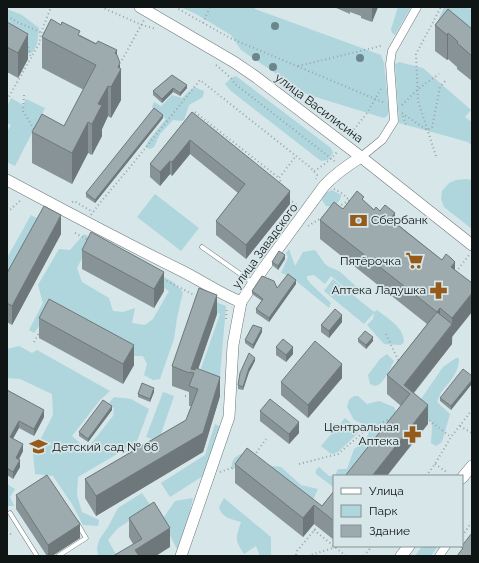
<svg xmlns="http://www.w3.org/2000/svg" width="479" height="563" viewBox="0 0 479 563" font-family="Raleway,sans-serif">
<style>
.green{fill:#afd5dd}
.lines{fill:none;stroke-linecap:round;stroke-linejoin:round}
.lane-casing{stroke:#6b787b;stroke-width:5}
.street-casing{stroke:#6b787b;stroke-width:9}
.secondary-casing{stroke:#6b787b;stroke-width:12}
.path{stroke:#9aa6a9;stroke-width:2;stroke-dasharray:1 3;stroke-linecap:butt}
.lane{stroke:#fff;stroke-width:4}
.street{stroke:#fff;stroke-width:8}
.secondary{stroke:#fff;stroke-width:11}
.tree{fill:#6b878d}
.wall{fill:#879396}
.shaded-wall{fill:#6e787a}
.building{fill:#9dabae;stroke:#6e787a}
.labels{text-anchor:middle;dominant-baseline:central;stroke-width:3.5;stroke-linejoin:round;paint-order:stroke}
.street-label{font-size:12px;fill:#0f1415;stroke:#d7e6e9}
.poi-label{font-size:12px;fill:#0f1415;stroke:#d7e6e9;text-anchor:end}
</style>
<rect width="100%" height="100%" fill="#d7e6e9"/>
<g class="green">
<path d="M181 7H255V9L381 55 384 63 389 111 388 115 384 118 306 94 241 50 231 35 196 14Z"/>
<path d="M398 7H411L395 35 392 33 391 29Z"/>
<path d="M444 7H468L472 10V40L436 25Z"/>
<path d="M7 9 22 15 39 28 37 44 33 52 28 54 7 42Z"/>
<path d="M399 62 423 68 471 110 465 117 472 122V146L468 142 399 123 395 64Z"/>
<path d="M236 76 331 148 333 153 328 160 321 161 231 91 225 84 231 78Z"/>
<path d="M194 87 204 91 203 97 189 105 184 120 181 121 173 120 160 134 154 147 150 149 145 147 149 140 166 119 152 107 154 102 161 106 172 95 182 98Z"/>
<path d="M11 98 23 105 26 99 45 108 15 166 7 162V132L11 125 7 123V106Z"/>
<path d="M466 179 472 180V229L444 207 441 199 442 191 449 183 456 180Z"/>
<path d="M332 190 341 195C341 203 333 207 326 206L322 200 325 193Z"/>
<path d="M155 194 199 228 181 251 137 217Z"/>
<path d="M31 215 42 221 7 286V258Z"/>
<path d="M84 234 127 258 88 247 77 268 82 282 109 298 113 311 123 312 135 308 132 323 145 325 153 319 169 291 151 280 137 262 173 282 183 292 177 318 174 339 160 379 153 380 144 375 147 364 143 356H126L49 313 34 333 29 330 43 303 38 285 59 249 70 250Z"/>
<path d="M289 249 295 266 303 252 315 250 325 264 329 267 339 271 358 288 360 292 359 294H353L331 276 325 284 314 275 307 276V279L311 284 331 303 329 308 290 276 281 273 288 257 286 253Z"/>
<path d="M333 279 374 312 377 310C387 318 404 327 404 342L401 345 384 344 367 325 373 319 374 313 364 324 324 291Z"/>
<path d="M196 294 226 306 219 387 197 380 220 314 193 305Z"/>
<path d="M19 346 32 353 37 350 110 391 100 400 72 436 87 449 113 416 114 409 109 403 114 397 131 399 149 409 136 444 129 447 78 477 77 495 82 512 99 520 98 526 83 525 72 504 53 476 35 474 33 454 53 415 52 394 20 379 7 378V349Z"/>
<path d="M387 354 394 361C390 369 384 384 375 386L370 384 368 375 380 359Z"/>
<path d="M456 358H459C459 372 451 380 443 390 440 393 439 398 437 402L450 414 442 442 436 446 431 443 432 427 431 422 421 413 418 407 421 399 443 367Z"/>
<path d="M163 392 174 396 160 437 155 440 146 437Z"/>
<path d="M354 396H358L367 404 379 401 394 407 399 417 351 476H335L338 469H347L354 449 365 441 370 430 369 427 354 420 347 407 349 400Z"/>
<path d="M345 418 360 431 338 452 331 454 321 446Z"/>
<path d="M215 424 222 428 206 474 170 497 161 483 205 455Z"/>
<path d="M243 453 265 465 281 467 301 485 318 489 313 500 241 463 232 470C231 460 234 457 243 453Z"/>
<path d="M319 467 329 476H334V487L332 486 316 474V470Z"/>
<path d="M7 484 15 489 10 497 14 506H7Z"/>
<path d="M142 493 151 506 117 529 108 540 117 556H98L97 548 99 540 108 527 118 508Z"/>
<path d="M193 498 186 529 178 551 162 520 175 501Z"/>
<path d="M224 498 271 537V556H260L256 546 244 554C234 539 236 538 241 522 232 519 221 518 219 507Z"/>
<path d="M422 546H438L431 556H415Z"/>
</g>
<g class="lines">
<defs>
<g id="lane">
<path d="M202 247 253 283"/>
<path d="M10 513 37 556"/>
<path d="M58 556 86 538 77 523"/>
</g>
<g id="street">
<path d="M361 157 382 140 394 121 390 64 392 51 417 7"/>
<path d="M439 556 446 546"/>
</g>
<g id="secondary">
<path d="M140 7 234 62 256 77 361 157 472 245"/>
<path d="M7 180C65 211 123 242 182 271 202 281 220 294 241 302"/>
<path d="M462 478 472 466"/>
<path d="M181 556 229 417 233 345 241 302 263 269 324 186C335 174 348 165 361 157"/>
<path d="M401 556 409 546"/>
</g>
</defs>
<use href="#lane" class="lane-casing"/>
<use href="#street" class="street-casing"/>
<use href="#secondary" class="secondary-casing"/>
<g class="path">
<path d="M101 7 142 25 156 29"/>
<path d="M175 7 230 38 385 103"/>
<path d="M7 16 19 23 45 34"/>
<path d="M203 23 210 7"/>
<path d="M28 47 31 57"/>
<path d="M122 60 144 20"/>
<path d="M216 65 231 78 235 84 337 163"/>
<path d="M298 66 381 46"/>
<path d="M24 95 23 111 35 131"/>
<path d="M7 100 39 44 41 33 51 7"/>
<path d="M402 105 418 89 439 74"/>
<path d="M195 112 279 178"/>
<path d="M402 113 427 130 432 128 440 87 446 80"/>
<path d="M403 116 406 125"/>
<path d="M349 136 367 113 382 87"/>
<path d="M436 156 418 101 416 54 441 7"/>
<path d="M314 171C323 166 331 159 338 151"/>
<path d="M282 185 279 178 296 156"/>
<path d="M334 189 343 194 349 200"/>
<path d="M289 199 297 205"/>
<path d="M72 202 74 201 93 212"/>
<path d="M338 207 350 200"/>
<path d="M7 208 10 210 22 199"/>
<path d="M91 215 99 204 131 166 200 80 310 167 317 175 316 179"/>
<path d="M308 226 323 217"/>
<path d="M75 233 90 241"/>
<path d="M456 272 469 255"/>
<path d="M163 279 194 295"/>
<path d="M226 319 227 307"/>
<path d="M386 334 399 362"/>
<path d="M34 342 40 331"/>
<path d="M185 396H190L191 395"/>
<path d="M426 418 451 437"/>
<path d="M460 426 472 433"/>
<path d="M254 456 266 439"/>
<path d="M299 464 338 454 366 430 392 418"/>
<path d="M435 464 448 473"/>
<path d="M220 472 237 466"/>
<path d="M426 476 435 464 451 437 472 410"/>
<path d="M314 530 346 556"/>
<path d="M7 531 13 536"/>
<path d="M462 536 472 522"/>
<path d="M296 555 297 551 317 527"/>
<path d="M308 556 339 546"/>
<path d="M364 556 372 546"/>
</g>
<use href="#lane" class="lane"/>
<use href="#street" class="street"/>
<use href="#secondary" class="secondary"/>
</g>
<g class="tree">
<circle cx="275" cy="26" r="4"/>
<circle cx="256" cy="57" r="4"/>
<circle cx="360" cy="58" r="4"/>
<circle cx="273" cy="67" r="4"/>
</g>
<g class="wall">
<path d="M334 7H378L372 22 361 18V16L350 12V14Z"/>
<path d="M7 22 28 59 18 78 7 72Z"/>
<path d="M435 25 472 29V81L457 69V67L448 59 447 60 435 51Z"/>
<path d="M80 35 117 54 120 68 121 100 111 118 108 116 102 129V136L92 155 88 153 72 184 32 163V132L64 126 84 90 42 68V37Z"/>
<path d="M172 75 187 88 180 96 173 92 162 103 153 95V91Z"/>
<path d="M192 112 290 204 246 259 216 235V221L238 193 190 154 172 176 170 174 160 186 150 177V164Z"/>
<path d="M163 118 95 203 86 197V193Z"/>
<path d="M364 201 374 210 395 222 442 260 455 262 452 344 414 393 428 424 401 406 387 394V375L427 324 320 239V220L343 209Z"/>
<path d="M61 234 12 325 7 322V273Z"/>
<path d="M82 250 164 291 154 308 82 269Z"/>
<path d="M285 259 278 270 272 265V262Z"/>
<path d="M296 284 269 322 256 313V309L262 301 252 294V291L277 288Z"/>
<path d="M217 314 198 369 220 396 203 452 96 516 85 498V479L186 420 191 406H189V392L172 386V366Z"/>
<path d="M39 318 134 365 123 384 39 338Z"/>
<path d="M342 322 329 338 321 332V325Z"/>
<path d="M262 332 253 349 245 343V340Z"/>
<path d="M358 339 373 341 366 349 358 342Z"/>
<path d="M276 347 293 354 286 362 276 355Z"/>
<path d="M255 361 249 372 243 390 238 389V385Z"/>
<path d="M472 376 451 410 440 401V398Z"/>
<path d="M342 378 308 418 281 395V382Z"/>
<path d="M7 390 44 417 34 436 19 428 13 438 23 451 19 459 20 467 13 479 7 475Z"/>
<path d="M154 392 150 402 138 397V394Z"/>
<path d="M112 410 88 442 79 436V432Z"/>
<path d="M260 411 299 433 289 444 260 421Z"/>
<path d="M235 464 322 506 334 491V540L314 524 303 537 235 483Z"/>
<path d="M16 495 80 538 52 556H47L16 509Z"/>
<path d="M129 518 170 547 133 544 129 537Z"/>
</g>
<g class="shaded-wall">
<path d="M372 7H378L372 22Z"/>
<path d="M448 33V59L447 60V35Z"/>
<path d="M28 34V59L18 78V53Z"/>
<path d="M117 50V77L118 67 120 63V71L121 69V100L111 118V87L115 53Z"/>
<path d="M187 85V88L180 96V93Z"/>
<path d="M108 86V116L102 129V136L92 155V124L98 104Z"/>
<path d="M173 88V92L162 103V99Z"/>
<path d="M163 115V118L95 203V200Z"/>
<path d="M88 122V153L72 184V153Z"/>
<path d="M190 140V154L172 176V162Z"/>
<path d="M170 161V174L160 186V172Z"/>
<path d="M290 191V204L246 259V245Z"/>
<path d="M395 213V232L390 219Z"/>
<path d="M61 215V234L12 325V306Z"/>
<path d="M285 255V259L278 270V266Z"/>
<path d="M455 262V281L451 267Z"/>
<path d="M164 272V291L154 308V289Z"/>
<path d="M296 280V284L269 322V318Z"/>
<path d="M472 293V312L452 337V344L410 397V394L404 385 452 325V318Z"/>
<path d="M217 295V314L194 381V373L191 369Z"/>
<path d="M440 308V328L437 312Z"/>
<path d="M342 315V322L329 338V331Z"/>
<path d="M262 328V332L253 349V345Z"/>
<path d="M373 337V341L366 349V345Z"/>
<path d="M134 345V365L123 384V364Z"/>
<path d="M293 347V354L286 362V355Z"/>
<path d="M255 358V361L249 372 243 390V387L249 368Z"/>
<path d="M342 364V378L308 418V405Z"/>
<path d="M220 377V396L203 452 96 516V496L203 433Z"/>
<path d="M472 380V384L451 410V406Z"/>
<path d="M154 388V392L150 402V399Z"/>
<path d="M428 405V424L387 476H372Z"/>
<path d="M112 406V410L88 442V439Z"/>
<path d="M44 410V417L34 436V429Z"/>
<path d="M19 421V428L10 444V437Z"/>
<path d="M299 422V433L289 444V434Z"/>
<path d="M23 444V451L16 465V458Z"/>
<path d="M20 460V467L13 479V472Z"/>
<path d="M314 505V524L303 537V518Z"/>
<path d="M80 524V538L52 556H48V545Z"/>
<path d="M170 528V547L156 556H135V550Z"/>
</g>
<g class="building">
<path d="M448 9 472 29V56L457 43 458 42 454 38 448 33 447 35 435 25Z"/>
<path d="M51 19 61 25 62 22 80 31 78 35 96 44 98 41 117 50 115 53 117 55 120 63 118 67 121 69 111 87 108 86 98 104 102 105 92 124 88 122 72 153 32 132 42 114 64 126 96 65 42 37Z"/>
<path d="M7 22 28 34 18 53 7 47Z"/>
<path d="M172 75 187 85 180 93 173 88 162 99 153 91Z"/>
<path d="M154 108 163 115 95 200 86 193Z"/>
<path d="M192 112 290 191 246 245 216 221 245 184 190 140 172 162 170 161 160 172 150 164Z"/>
<path d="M357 191 364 197 362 199 374 210 376 207 380 211 385 205 395 213 390 219 442 260 446 254 451 258 455 262 451 267 472 283V293L452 318 440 308 437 312 320 220 334 202 343 209Z"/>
<path d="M44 206 61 215 12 306 7 303V273Z"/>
<path d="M91 232 164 272 154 289 82 250Z"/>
<path d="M279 251 285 255 278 266 272 262Z"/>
<path d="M288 274 296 280 269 318 256 309 263 299 252 291 262 276 274 281 277 288Z"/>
<path d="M199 288 217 295 191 369 195 370 196 368 220 377 203 433 96 496 85 479 186 420 198 389 189 386 194 373 190 372 189 373 172 366Z"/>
<path d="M49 299 134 345 123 364 39 318Z"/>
<path d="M335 309 342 315 329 331 321 325Z"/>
<path d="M437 312 452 324 404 385 428 405 372 476H345L410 394 387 375Z"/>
<path d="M253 325 262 328 253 345 245 340Z"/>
<path d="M365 331 373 337 366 345 358 339Z"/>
<path d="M283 339 293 347 286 355 276 347Z"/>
<path d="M315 341 342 364 308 405 281 382Z"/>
<path d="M249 353 255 358 249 368 243 387 238 385 240 373Z"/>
<path d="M463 369 472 376V380L451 406 440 398Z"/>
<path d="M142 383 154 388 150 399 138 394Z"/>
<path d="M7 390 44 410 34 429 19 421 10 437 23 444 16 458 20 460 13 472 7 468Z"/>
<path d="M270 399 299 422 289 434 260 411Z"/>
<path d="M103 400 112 406 88 439 79 432Z"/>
<path d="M247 448 322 506 334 491V521L314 505 303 518 235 464Z"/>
<path d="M47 475 80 524 48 545 16 495Z"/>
<path d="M154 502 170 528 135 550 139 556H113L142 539 129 518Z"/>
<path d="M472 533V556H457L463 548 461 547Z"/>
</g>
<defs>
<symbol id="bank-bare" viewBox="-9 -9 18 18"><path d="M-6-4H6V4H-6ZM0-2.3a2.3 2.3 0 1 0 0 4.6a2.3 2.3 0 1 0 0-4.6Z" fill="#965b1b" stroke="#d7e6e9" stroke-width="2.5" paint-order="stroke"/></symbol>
<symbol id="supermarket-bare" viewBox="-9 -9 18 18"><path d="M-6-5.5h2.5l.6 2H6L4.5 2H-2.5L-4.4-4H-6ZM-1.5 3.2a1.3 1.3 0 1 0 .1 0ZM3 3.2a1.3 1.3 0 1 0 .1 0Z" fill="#965b1b" stroke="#d7e6e9" stroke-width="2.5" paint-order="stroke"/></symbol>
<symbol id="pharmacy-bare" viewBox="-9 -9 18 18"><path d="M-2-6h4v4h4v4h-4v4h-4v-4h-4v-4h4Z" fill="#965b1b" stroke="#d7e6e9" stroke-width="2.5" paint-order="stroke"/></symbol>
<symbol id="school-bare" viewBox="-9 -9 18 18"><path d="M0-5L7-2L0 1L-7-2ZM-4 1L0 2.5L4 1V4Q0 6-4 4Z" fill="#965b1b" stroke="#d7e6e9" stroke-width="2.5" paint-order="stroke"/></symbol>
</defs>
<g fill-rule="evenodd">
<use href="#bank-bare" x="346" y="208" width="25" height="25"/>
<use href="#supermarket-bare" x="402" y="248" width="25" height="25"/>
<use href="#pharmacy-bare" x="426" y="278" width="25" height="25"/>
<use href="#pharmacy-bare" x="400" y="422" width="25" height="25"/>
<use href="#school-bare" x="26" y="434" width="25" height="25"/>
</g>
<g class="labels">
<g class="street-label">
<text transform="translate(319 108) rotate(37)">улица Василисина</text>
<text transform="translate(265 246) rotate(-54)">улица Завадского</text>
</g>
<g class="poi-label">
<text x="371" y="220" text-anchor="start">Сбербанк</text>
<text x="401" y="261">Пятёрочка</text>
<text x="426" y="290">Аптека Ладушка</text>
<text x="399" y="427">Центральная<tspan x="399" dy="14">Аптека</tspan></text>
<text x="52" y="447" text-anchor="start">Детский сад № 66</text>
</g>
</g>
<rect width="479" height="563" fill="none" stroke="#0f1415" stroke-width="16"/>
<rect x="333" y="475" width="130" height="72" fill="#d7e6e9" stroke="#879294"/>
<rect x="341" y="488" width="20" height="6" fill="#ffffff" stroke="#879294"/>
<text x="369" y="495" font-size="12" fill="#0f1415">Улица</text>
<rect x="341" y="505" width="20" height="12" fill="#afd5dd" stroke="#879294"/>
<text x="369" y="515" font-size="12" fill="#0f1415">Парк</text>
<rect x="341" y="525" width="20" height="12" fill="#9dabae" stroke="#879294"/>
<text x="369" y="535" font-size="12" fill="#0f1415">Здание</text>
</svg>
